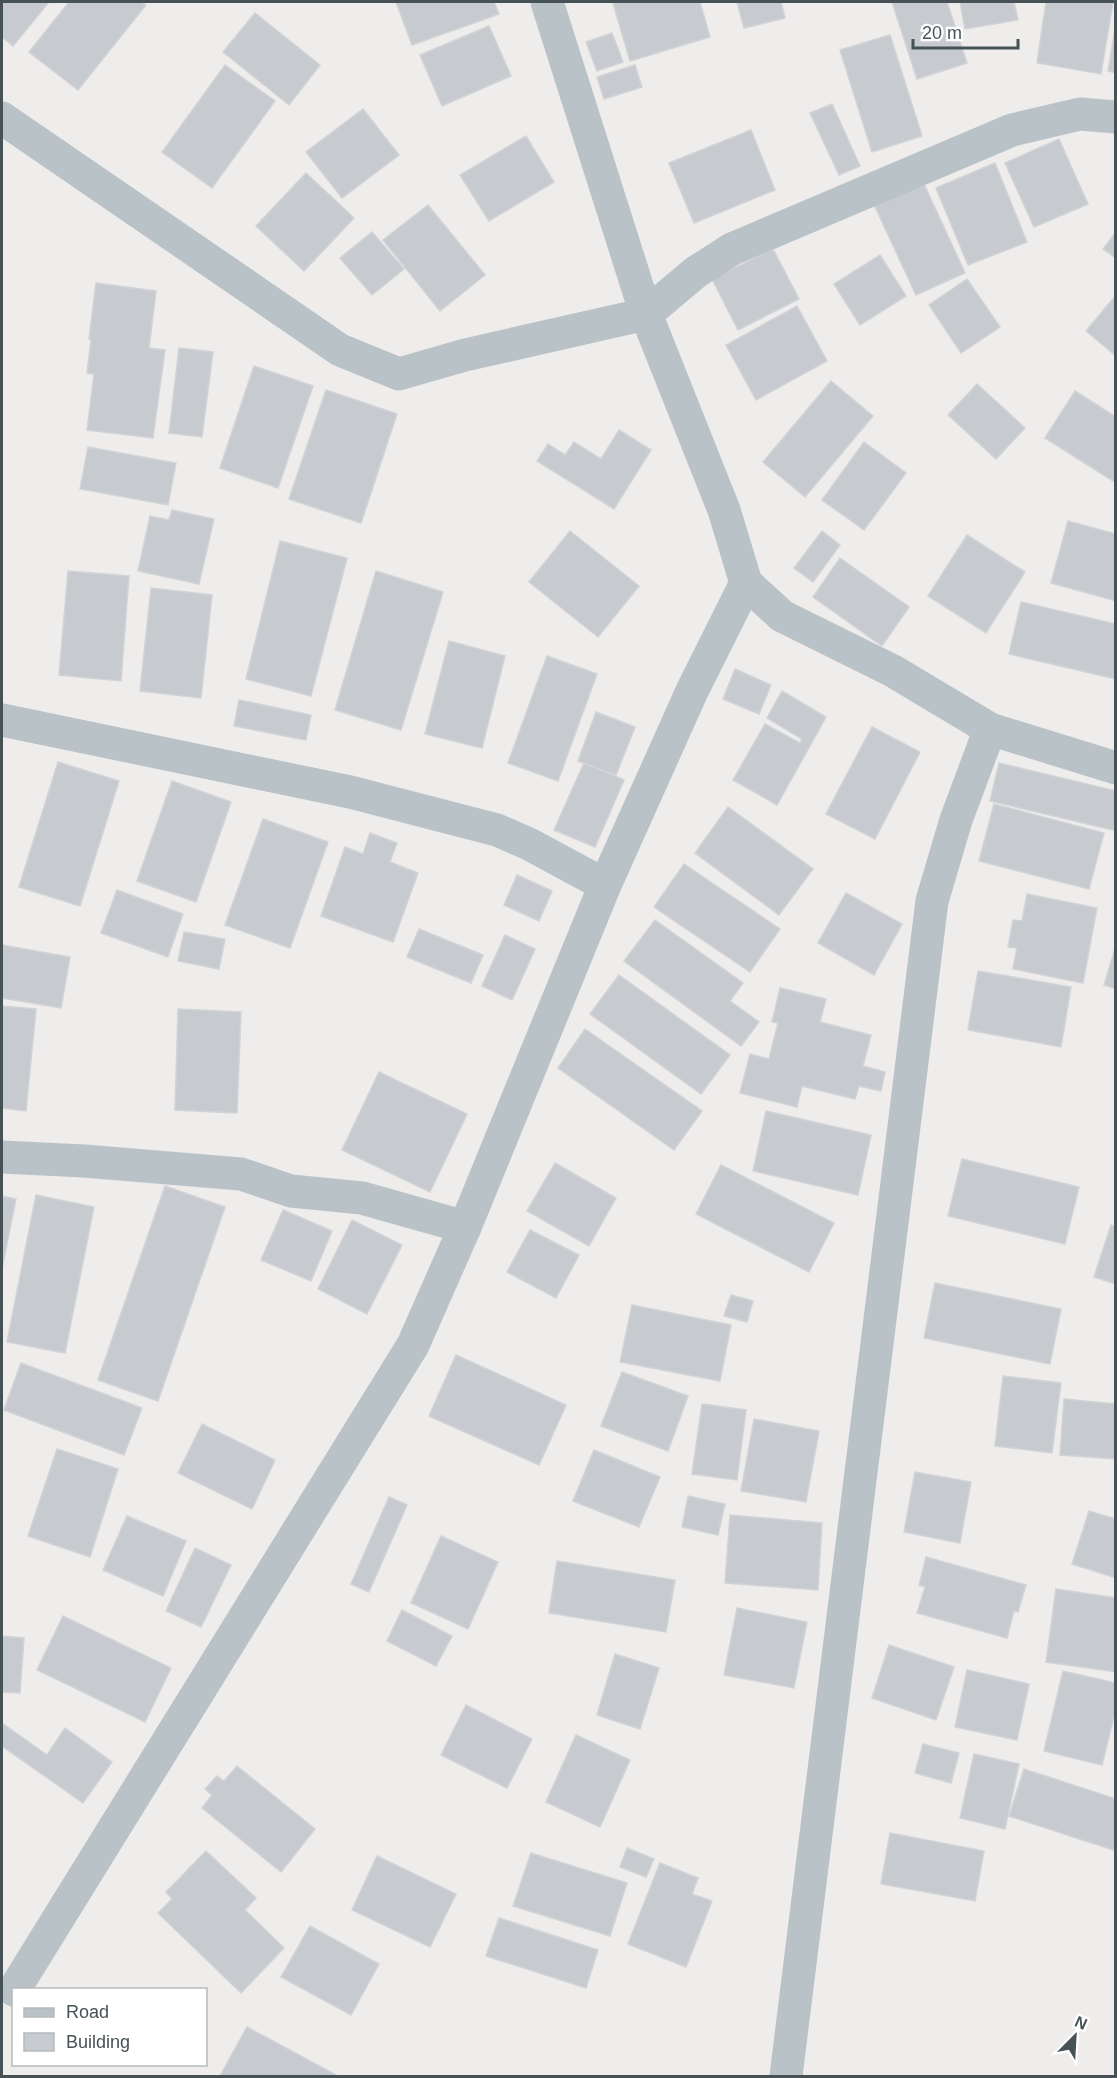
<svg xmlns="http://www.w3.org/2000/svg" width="1117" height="2078" viewBox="0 0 1117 2078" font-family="Arial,sans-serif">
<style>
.building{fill:#c7cace;stroke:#d1d3d7;stroke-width:1.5}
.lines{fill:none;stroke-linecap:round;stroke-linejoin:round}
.minor{stroke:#b9c2c7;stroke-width:33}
</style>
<rect width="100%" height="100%" fill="#efecec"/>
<g class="building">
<path d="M2 2H49L13 46 2 37Z"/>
<path d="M69 2H141L146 5 78 90 29 52Z"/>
<path d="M396 2H494L499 14 412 45Z"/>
<path d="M618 2H700L710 37 630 61 613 3Z"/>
<path d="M737 2H781L785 18 744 28Z"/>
<path d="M892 2H947L967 63 917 79Z"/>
<path d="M960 2H1014L1018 20 965 29Z"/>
<path d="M1046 2H1113L1101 74 1037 63Z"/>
<path d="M255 13 320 65 289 105 223 52Z"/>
<path d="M1116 23V73L1108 71Z"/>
<path d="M489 26 511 76 442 106 420 55Z"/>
<path d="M612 33 623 62 597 71 586 42Z"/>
<path d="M890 35 922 136 872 152 840 50Z"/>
<path d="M225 65 275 101 212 188 162 152Z"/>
<path d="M635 65 642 87 604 99 597 77Z"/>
<path d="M832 104 860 166 839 175 810 113Z"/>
<path d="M363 109 399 155 342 198 306 152Z"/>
<path d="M751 130 775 190 694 223 669 163Z"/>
<path d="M526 136 554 182 489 221 460 175Z"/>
<path d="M1059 139 1088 204 1034 227 1005 163Z"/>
<path d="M995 163 1027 242 968 265 936 188Z"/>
<path d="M306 173 354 218 304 271 256 226Z"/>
<path d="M924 184 965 273 916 295 870 196Z"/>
<path d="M428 205 485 275 440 311 383 240Z"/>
<path d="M372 232 404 269 372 295 340 258Z"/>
<path d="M1116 232V258L1103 249Z"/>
<path d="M773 249 799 299 738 330 712 279Z"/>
<path d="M880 255 906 296 860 325 834 284Z"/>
<path d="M967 279 1000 327 961 353 929 305Z"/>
<path d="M96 283 156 291 149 348 165 350 153 438 87 430 94 374 87 373 91 340 89 339Z"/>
<path d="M1116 295V356L1086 331Z"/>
<path d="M797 306 827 361 756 400 726 345Z"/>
<path d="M179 348 213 352 202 437 169 433Z"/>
<path d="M254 366 313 386 278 488 220 468Z"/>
<path d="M831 381 873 416 805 497 763 462Z"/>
<path d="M977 384 1025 428 996 459 948 415Z"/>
<path d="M326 390 397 414 361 523 289 499Z"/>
<path d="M1075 391 1116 417V483L1045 438Z"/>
<path d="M619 430 651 450 614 509 537 461 548 444 565 455 574 442 601 459Z"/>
<path d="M864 442 906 473 864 530 822 500Z"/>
<path d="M88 447 176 463 168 505 80 489Z"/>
<path d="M172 510 214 519 199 584 138 571 150 516 169 520Z"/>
<path d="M1068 521 1116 534V601L1051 583Z"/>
<path d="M570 531 639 586 598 637 529 582Z"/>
<path d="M822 531 840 545 813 582 794 568Z"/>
<path d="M967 535 1025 572 986 633 928 596Z"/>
<path d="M280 541 347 558 311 696 246 679Z"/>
<path d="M840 558 909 607 882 646 813 597Z"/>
<path d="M68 571 129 576 121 681 59 675Z"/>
<path d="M376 571 443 592 401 730 335 710Z"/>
<path d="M151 588 212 595 201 698 140 691Z"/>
<path d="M1021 602 1116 624V679L1009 654Z"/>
<path d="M449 641 505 656 482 748 425 734Z"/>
<path d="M547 656 597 674 558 781 508 763Z"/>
<path d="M735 669 771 685 759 714 723 699Z"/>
<path d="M782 691 826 717 777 805 733 780 765 724 800 743 802 739 767 718Z"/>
<path d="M239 700 311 715 306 740 234 726Z"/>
<path d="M596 712 635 727 616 775 578 761Z"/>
<path d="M872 727 920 752 875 839 826 814Z"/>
<path d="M58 762 119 781 80 906 19 887Z"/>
<path d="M584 763 624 780 595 847 554 830Z"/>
<path d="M999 763 1116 791V821L1113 830 990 801Z"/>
<path d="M172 781 231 802 196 902 137 881Z"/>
<path d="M994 804 1104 833 1089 889 979 861Z"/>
<path d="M728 807 813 869 779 915 695 853Z"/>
<path d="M263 819 328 842 290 948 225 925Z"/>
<path d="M370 833 397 843 390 862 418 873 393 942 321 916 345 847 363 854Z"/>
<path d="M684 864 780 929 750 972 654 907Z"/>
<path d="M517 875 552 891 539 921 504 905Z"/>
<path d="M117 890 183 914 168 957 101 933Z"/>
<path d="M846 893 902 924 874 975 818 943Z"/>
<path d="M1027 894 1097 908 1083 983 1013 969 1017 948 1008 947 1013 920 1022 921Z"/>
<path d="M655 920 743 983 730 1001 759 1022 741 1046 624 961Z"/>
<path d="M419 929 483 955 471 983 407 957Z"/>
<path d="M184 932 225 939 219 969 178 961Z"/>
<path d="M505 935 535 949 512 1000 482 986Z"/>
<path d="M2 945 70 957 61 1008 2 998Z"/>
<path d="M1116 945V989L1104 985Z"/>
<path d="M978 971 1071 987 1061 1047 968 1030Z"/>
<path d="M619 975 730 1055 701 1094 590 1014Z"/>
<path d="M780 988 826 999 820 1022 871 1035 863 1066 885 1072 881 1091 859 1086 855 1099 802 1086 797 1107 740 1093 750 1054 769 1059 778 1023 772 1022Z"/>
<path d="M2 1006 36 1009 26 1111 2 1108Z"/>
<path d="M178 1009 241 1012 237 1113 175 1110Z"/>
<path d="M585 1029 702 1111 674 1150 558 1068Z"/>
<path d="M379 1072 467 1114 430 1192 342 1150Z"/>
<path d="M766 1111 871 1135 858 1195 753 1171Z"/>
<path d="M962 1159 1079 1187 1065 1244 948 1216Z"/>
<path d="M555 1163 616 1198 589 1246 527 1211Z"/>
<path d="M721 1165 834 1223 809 1272 696 1214Z"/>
<path d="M165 1186 225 1207 158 1401 98 1380Z"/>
<path d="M36 1195 94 1207 65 1353 7 1342Z"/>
<path d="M2 1196 16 1199 2 1269Z"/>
<path d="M283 1210 332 1231 311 1281 261 1260Z"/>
<path d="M352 1220 402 1245 367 1314 318 1289Z"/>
<path d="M1111 1225 1116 1227V1284L1094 1277Z"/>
<path d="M530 1230 579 1255 556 1298 507 1272Z"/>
<path d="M935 1283 1061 1309 1050 1364 924 1338Z"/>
<path d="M731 1295 753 1301 747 1322 724 1316Z"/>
<path d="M632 1305 731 1325 720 1381 620 1362Z"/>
<path d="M456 1355 566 1405 539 1465 429 1416Z"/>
<path d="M21 1363 142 1408 124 1455 4 1410Z"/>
<path d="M622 1372 688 1396 668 1451 601 1426Z"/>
<path d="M1003 1376 1061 1383 1052 1453 995 1446Z"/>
<path d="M1064 1399 1116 1404V1459L1060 1455Z"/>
<path d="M702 1404 746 1410 737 1480 692 1474Z"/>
<path d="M754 1419 819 1431 806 1502 741 1491Z"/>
<path d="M202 1424 275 1460 252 1509 178 1473Z"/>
<path d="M57 1449 118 1469 90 1557 28 1536Z"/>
<path d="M594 1450 660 1477 639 1527 573 1501Z"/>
<path d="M915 1472 971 1482 960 1543 904 1532Z"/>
<path d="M688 1496 725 1504 718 1535 682 1527Z"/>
<path d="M389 1497 407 1505 369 1592 351 1584Z"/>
<path d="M1089 1511 1116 1519V1578L1072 1564Z"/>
<path d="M730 1515 822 1523 818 1590 725 1583Z"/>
<path d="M127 1516 186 1541 163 1596 103 1570Z"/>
<path d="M441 1536 498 1562 468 1629 411 1603Z"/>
<path d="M195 1548 231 1565 201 1627 166 1611Z"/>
<path d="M926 1557 1026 1585 1018 1612 1014 1611 1007 1638 917 1613 925 1587 919 1585Z"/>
<path d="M557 1561 675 1580 666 1632 549 1613Z"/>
<path d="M1056 1589 1116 1598V1672L1046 1662Z"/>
<path d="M737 1608 807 1622 794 1688 724 1675Z"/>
<path d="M402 1610 452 1636 436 1666 387 1641Z"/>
<path d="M63 1616 171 1668 145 1722 37 1670Z"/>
<path d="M2 1636 24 1638 20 1693 2 1692Z"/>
<path d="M889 1645 954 1667 936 1720 872 1698Z"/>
<path d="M615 1654 659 1668 640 1729 597 1715Z"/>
<path d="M967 1670 1029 1684 1017 1740 955 1727Z"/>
<path d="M1063 1671 1116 1683V1708L1102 1765 1044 1751Z"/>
<path d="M466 1705 532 1739 507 1788 441 1755Z"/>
<path d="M2 1723 47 1755 65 1728 112 1762 83 1803 2 1746Z"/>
<path d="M576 1735 630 1760 600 1827 546 1802Z"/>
<path d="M923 1744 959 1753 951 1783 915 1773Z"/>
<path d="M974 1754 1019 1764 1005 1829 960 1818Z"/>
<path d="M237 1766 315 1829 281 1872 202 1808 212 1795 205 1789 217 1776 224 1781Z"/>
<path d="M1024 1769 1116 1799V1851L1009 1816Z"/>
<path d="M890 1833 984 1851 975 1901 881 1884Z"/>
<path d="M627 1848 654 1859 646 1877 620 1867Z"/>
<path d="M206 1851 256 1898 245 1910 284 1948 241 1993 158 1913 172 1899 166 1892Z"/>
<path d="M531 1853 627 1883 610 1936 513 1906Z"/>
<path d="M377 1856 456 1894 430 1947 352 1910Z"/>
<path d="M660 1863 698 1878 692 1894 712 1901 686 1967 628 1944Z"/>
<path d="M499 1918 598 1950 586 1988 486 1956Z"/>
<path d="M310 1926 379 1964 351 2015 281 1977Z"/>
<path d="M247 2027 338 2076H220Z"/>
</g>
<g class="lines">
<g class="minor">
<path d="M2 118 340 350 399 374 465 355 646 314 696 272 732 249 1012 130 1080 114 1116 117"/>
<path d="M746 583 782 616 893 671 990 729 1116 768"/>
<path d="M2 720 350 792 497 830 529 844 605 885"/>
<path d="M2 1157 84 1161 241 1174 291 1191 362 1198 465 1227"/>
<path d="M14 1990 413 1345 465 1227 605 885 692 691 746 583 724 510 646 314 547 2"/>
<path d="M786 2076 932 901 956 820 990 729"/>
</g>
</g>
<rect width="1117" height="2078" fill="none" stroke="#475257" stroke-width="6"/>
<rect x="12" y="1988" width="195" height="78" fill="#ffffff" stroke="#b5babc" stroke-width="1.5"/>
<rect x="24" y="2008" width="30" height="9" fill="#b9c2c7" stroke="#b5babc" stroke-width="1.5"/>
<text x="66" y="2018" font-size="18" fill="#475257">Road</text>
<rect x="24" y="2033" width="30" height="18" fill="#c7cace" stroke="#b5babc" stroke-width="1.5"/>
<text x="66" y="2048" font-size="18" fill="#475257">Building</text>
<g transform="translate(1075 2036) rotate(24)" stroke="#ffffff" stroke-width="4.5" paint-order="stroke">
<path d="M0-4.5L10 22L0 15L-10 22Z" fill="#475257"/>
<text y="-9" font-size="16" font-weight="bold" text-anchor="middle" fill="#475257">N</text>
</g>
<path d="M913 39v9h105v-9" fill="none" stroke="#475257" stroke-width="3"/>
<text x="922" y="39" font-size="18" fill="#475257" stroke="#ffffff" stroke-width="4.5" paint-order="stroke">20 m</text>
</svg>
